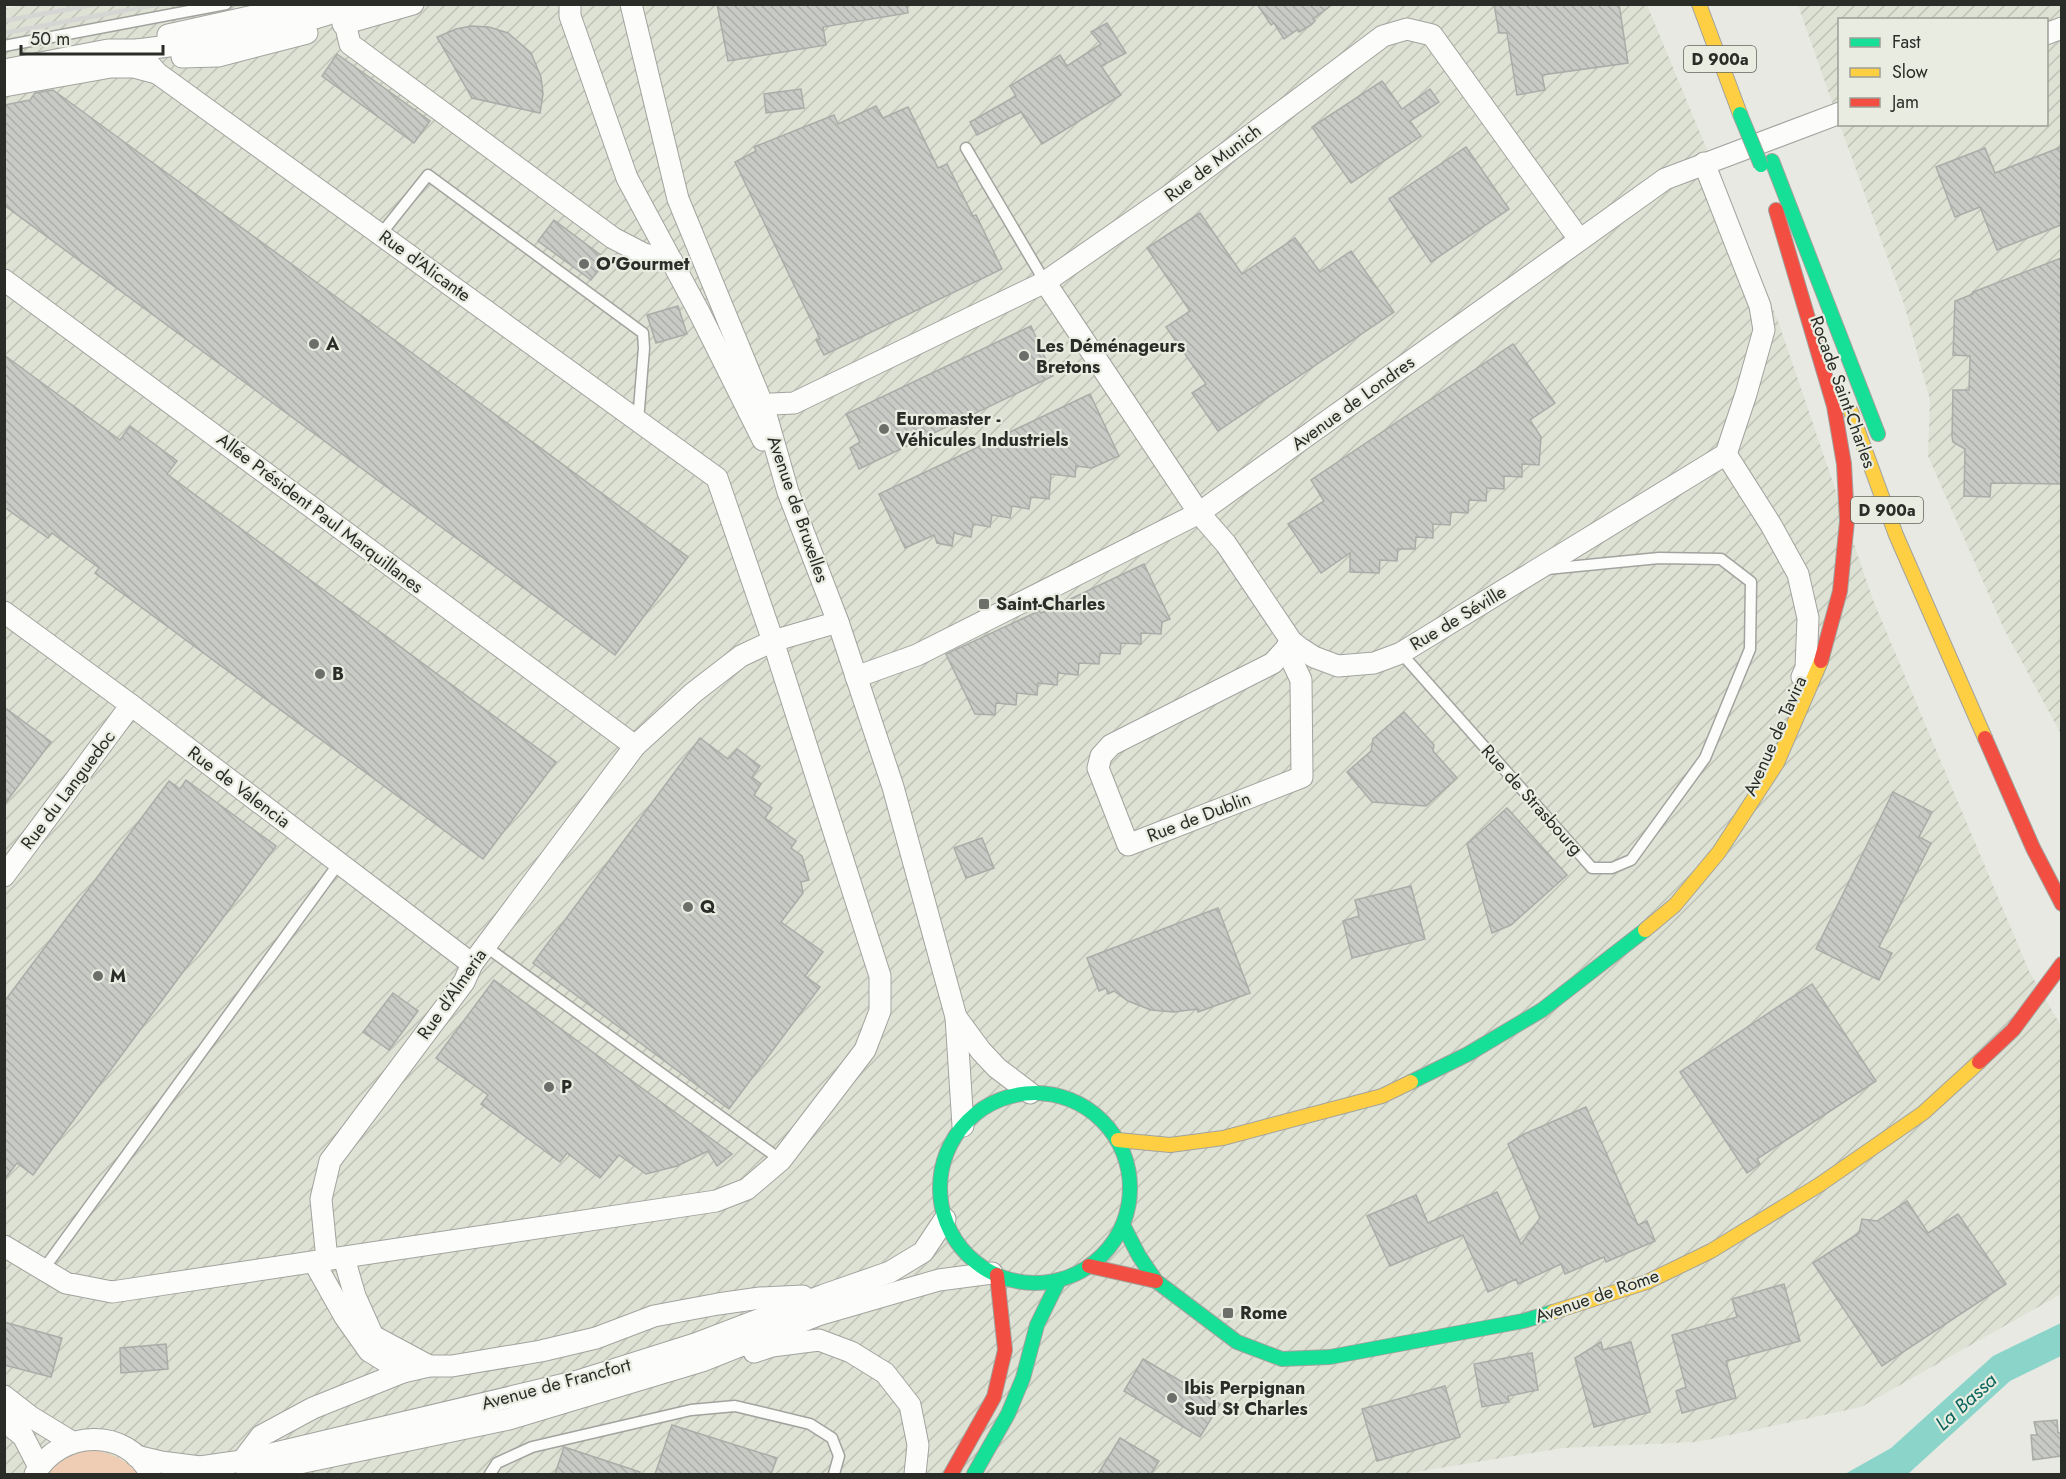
<svg xmlns="http://www.w3.org/2000/svg" width="2066" height="1479" viewBox="0 0 2066 1479" font-family="Jost,sans-serif">
<style>
.industrial{fill:url(#industrial-furrows)}
.green{fill:#eecdb4}
.water{fill:#8ad4ca}
.building{fill:url(#building-back-hatch);stroke:#aaaca8;stroke-width:1.5}
.lines{fill:none;stroke-linecap:round;stroke-linejoin:round}
.lane-casing{stroke:#a2a39e;stroke-width:13}
.street-casing{stroke:#a2a39e;stroke-width:23}
.fast-casing{stroke:#a2a39e;stroke-width:16}
.slow-casing{stroke:#a2a39e;stroke-width:16}
.jam-casing{stroke:#a2a39e;stroke-width:16}
.lane{stroke:#fcfcfb;stroke-width:10}
.street{stroke:#fcfcfb;stroke-width:21}
.fast{stroke:#16e098;stroke-width:14}
.slow{stroke:#ffcf43;stroke-width:14}
.jam{stroke:#f24e42;stroke-width:14}
.rail{stroke:#d5d5d4;stroke-width:4.5}
.fast-bridge-casing{stroke:#a2a39e;stroke-width:16;stroke-linecap:butt}
.fast-bridge{stroke:#16e098;stroke-width:14}
.poi-dot{fill:#6c6e69;stroke:#e9ece0;stroke-width:2}
.labels{text-anchor:middle;dominant-baseline:central;stroke-width:4.5;stroke-linejoin:round;paint-order:stroke}
.shield{fill:#e9ece0;stroke:#63665e;stroke-width:1.5}
.shield-label{font-size:16px;font-weight:bold;fill:#2a2c27}
.street-label{font-size:18px;fill:#2a2c27;stroke:#e9ece0}
.poi-label{font-size:18px;font-weight:bold;fill:#2a2c27;stroke:#e9ece0;text-anchor:start}
.water-label{font-size:20px;font-style:italic;fill:#0a655e;stroke:#e9ece0}
</style>
<defs>
<pattern id="industrial-furrows" width="10" height="10" patternUnits="userSpaceOnUse" patternTransform="scale(1.5)"><rect width="10" height="10" fill="#dee2d4"/><path d="M-1 1l2-2M0 10L10 0M9 11l2-2" fill="none" stroke="#bfc2b6"/></pattern>
<pattern id="building-back-hatch" width="6" height="6" patternUnits="userSpaceOnUse" patternTransform="scale(1.5)"><rect width="6" height="6" fill="#c8cac6"/><path d="M-1 5l2 2M0 0l6 6M5-1l2 2" fill="none" stroke="#acaeaa"/></pattern>
</defs>
<rect width="100%" height="100%" fill="#e8e9e3"/>
<g class="industrial">
<path d="M27 4 1647 5 1778 321 1873 600 2029 971 2061 1026V1294L1861 1407 1697 1442 1563 1448 1403 1474H5L4 9Z"/>
<path d="M1798 5H2061V734L2003 627 1928 456 1930 400 1904 304 1840 125 2046 124V20H1840L1839 122Z"/>
</g>
<path class="green" d="M94 1450C113 1454 125 1459 138 1474H48C63 1457 71 1453 94 1450Z"/>
<path class="water" d="M2061 1323V1356L2010 1381 1909 1473 1906 1474H1845L1891 1448 1993 1356Z"/>
<g class="building">
<path d="M717 4H907L908 13 823 27 826 45 728 61Z"/>
<path d="M1257 4H1333L1313 19 1315 21 1311 25 1299 32 1297 30 1284 39 1274 23 1271 25Z"/>
<path d="M1494 4H1619L1628 63 1542 75 1545 90 1517 95 1507 33H1499Z"/>
<path d="M1107 23 1126 53 1101 66 1121 95 1042 144 1021 112 977 135 970 122 1016 96 1010 86 1060 55 1067 66 1101 44 1091 32Z"/>
<path d="M471 26 489 27 508 33 531 53 541 77 543 94 540 113 472 98 437 37 456 29Z"/>
<path d="M337 54 430 121 414 143 322 76Z"/>
<path d="M1382 81 1402 109 1430 89 1439 102 1410 121 1421 136 1351 183 1312 127Z"/>
<path d="M801 89 804 108 766 113 764 94Z"/>
<path d="M53 90 297 268 688 557 615 655 4 205V105L30 100 35 93Z"/>
<path d="M876 106 883 118 908 107 938 168 947 164 973 216 976 215 1002 269 824 355 816 340 820 339 735 162 756 151 754 147 834 115 838 124Z"/>
<path d="M1466 147 1509 209 1431 262 1389 199Z"/>
<path d="M2061 147V225L1997 250 1980 207 1955 217 1936 167 1985 148 1995 173Z"/>
<path d="M1200 213 1242 274 1295 238 1320 272 1351 251 1394 312 1218 431 1192 393 1206 384 1166 327 1190 311 1147 248Z"/>
<path d="M554 220 606 259 591 280 538 241Z"/>
<path d="M2061 258V484L1991 483 1990 497 1964 496 1965 449 1953 442 1952 437 1953 390H1969L1970 356 1953 355 1955 301 1973 294V292Z"/>
<path d="M678 306 687 334 656 343 647 315Z"/>
<path d="M1031 326 1053 376 859 469 850 448 860 442 846 414Z"/>
<path d="M1513 344 1555 403 1530 420 1541 437 1539 465 1522 464V477L1504 476V489L1487 488 1486 501 1469 500 1468 513 1451 512 1450 525 1433 524V538L1416 537 1415 549H1398L1397 561 1380 560 1379 573 1350 572V553L1321 573 1288 524 1324 501 1311 480Z"/>
<path d="M4 355 120 440 130 426 177 461 167 474 556 762 483 859 95 573 99 568 52 533 48 538 4 507Z"/>
<path d="M1090 394 1119 456 1092 468 1076 466 1075 477 1051 474 1049 499 1031 497 1029 509 1012 506 1010 518 992 515 990 527 973 524 971 537 954 533 952 546 937 543 934 535 905 548 879 494Z"/>
<path d="M1144 564 1170 619 1162 622 1161 634 1141 633V644L1121 643 1120 654 1100 653 1099 664 1079 663 1078 675 1058 673 1057 685 1038 683 1037 695 1017 693 1016 705 996 703 995 715 975 714 946 654 1039 611 1041 613Z"/>
<path d="M4 707 51 742 4 805Z"/>
<path d="M1404 712 1434 745 1433 751 1457 778 1426 806 1372 802 1347 772 1371 751 1373 739Z"/>
<path d="M700 738 728 759 737 749 760 766 752 777 761 784 754 795 772 808 765 818 796 841 791 848 802 856 809 880 801 882 803 893 781 922 823 952 805 976 820 987 729 1109 533 963Z"/>
<path d="M186 780 276 846 33 1175 17 1163 4 1180V1002L169 781 180 789Z"/>
<path d="M1893 792 1932 812 1919 837 1931 843 1879 947 1892 953 1879 980 1816 949Z"/>
<path d="M1507 808 1567 875 1511 925 1492 933 1467 844Z"/>
<path d="M982 838 994 868 966 878 954 848Z"/>
<path d="M1411 886 1425 939 1352 958 1343 921 1359 916 1355 900Z"/>
<path d="M1218 908 1250 993 1198 1012 1197 1009 1174 1012 1151 1010 1128 1001 1114 991 1108 994 1106 988 1099 991 1087 958Z"/>
<path d="M494 980 713 1140 732 1154 717 1166 708 1151 677 1166 646 1174 619 1155 600 1178 567 1153 560 1162 481 1104 488 1095 436 1058Z"/>
<path d="M1812 984 1876 1081 1757 1159 1760 1164 1747 1173 1680 1072Z"/>
<path d="M393 993 418 1011 389 1050 363 1032Z"/>
<path d="M1586 1107 1638 1225 1647 1221 1655 1241 1606 1262 1604 1257 1565 1274 1561 1264 1518 1284 1516 1279 1488 1292 1463 1235 1390 1266 1367 1216 1416 1195 1428 1223 1497 1192 1521 1244 1540 1218 1508 1144 1524 1134Z"/>
<path d="M1907 1201 1928 1233 1958 1214 2006 1284 1882 1366 1813 1263 1859 1233 1862 1219 1877 1221Z"/>
<path d="M1784 1284 1800 1341 1726 1361 1736 1398 1682 1413 1676 1391 1686 1387 1672 1335 1737 1317 1732 1299Z"/>
<path d="M4 1322 62 1338 51 1377 4 1365Z"/>
<path d="M1601 1342 1603 1350 1631 1342 1650 1412 1594 1427 1575 1358Z"/>
<path d="M166 1344 168 1369 121 1373 120 1348Z"/>
<path d="M1532 1353 1538 1390 1508 1396 1509 1402 1482 1407 1474 1364Z"/>
<path d="M1143 1359 1220 1404 1200 1437 1124 1391Z"/>
<path d="M1445 1386 1460 1437 1377 1461 1362 1409Z"/>
<path d="M2057 1420 2058 1433H2061V1456L2033 1460 2031 1435H2037L2034 1422Z"/>
<path d="M672 1425 777 1458 771 1474H655Z"/>
<path d="M1120 1438 1159 1461 1151 1474H1098Z"/>
<path d="M564 1447 640 1472 639 1474H555Z"/>
</g>
<g class="lines">
<defs>
<g id="lane">
<path d="M4 46 226 4"/>
<path d="M966 148 1045 282"/>
<path d="M381 234 428 175 643 333 644 348 638 421"/>
<path d="M1401 653 1592 868H1612L1631 860 1705 758 1750 649 1751 582 1721 559 1659 558 1547 569"/>
<path d="M485 946 781 1160"/>
<path d="M43 1270 339 863"/>
<path d="M490 1474 497 1463 532 1447 691 1410 735 1406 810 1424 832 1438 839 1456 834 1474"/>
</g>
<g id="street">
<path d="M570 4V16L627 178 699 312 763 440"/>
<path d="M631 4 678 199 764 408 788 492 838 622 893 787 956 1017 963 1126"/>
<path d="M345 23 350 44 613 238 644 254 672 261"/>
<path d="M343 24 413 4"/>
<path d="M2046 34 2062 28"/>
<path d="M168 35 308 4"/>
<path d="M182 57 218 56 307 33"/>
<path d="M4 70 108 50H137L208 41 312 19 361 4"/>
<path d="M4 86 111 67H134L157 73"/>
<path d="M4 280 635 746"/>
<path d="M1045 282 1199 513 1226 544 1292 642 1300 648 1314 657 1338 666 1374 663 1401 653 1726 454 1746 394 1764 330 1760 306 1704 163"/>
<path d="M764 408 772 404 794 403 1045 282 1169 196 1383 36 1407 29 1432 35 1579 239"/>
<path d="M1726 454 1771 525 1798 574 1808 618 1806 668 1802 677"/>
<path d="M4 612 131 705 472 964"/>
<path d="M1286 648 1301 680 1302 777 1128 845 1098 768 1101 756 1111 745 1273 663 1292 642"/>
<path d="M856 677 917 655 1199 513 1665 179 1840 113"/>
<path d="M4 876 131 705"/>
<path d="M956 1017 981 1051 997 1068 1030 1093"/>
<path d="M4 1246 66 1283 112 1292 716 1201 747 1189 781 1160 865 1050 880 1011V976L773 641 717 478 157 73 137 50"/>
<path d="M344 1258 355 1296 373 1336 429 1366"/>
<path d="M327 1260 321 1199 330 1161 464 982 472 964 635 746 693 693 741 656 773 641 838 622"/>
<path d="M314 1262 345 1317 369 1351 403 1372"/>
<path d="M754 1352 772 1346 819 1340 851 1352 885 1373 910 1405 918 1445 915 1474"/>
<path d="M4 1396 31 1417 72 1442"/>
<path d="M4 1421 23 1436 39 1467"/>
<path d="M136 1456 161 1462 200 1467 242 1461 578 1381 695 1344 824 1295 890 1272 923 1252 945 1219"/>
<path d="M242 1461 261 1436 313 1408 403 1372 429 1366H452L541 1351 596 1338 654 1316 718 1304 760 1298 803 1296"/>
<path d="M35 1474C59 1430 127 1426 150 1474"/>
<path d="M247 1474 509 1419 702 1361 818 1315 939 1280 992 1273"/>
</g>
<g id="fast">
<path d="M1772 161 1878 434"/>
<path d="M1411 1082 1468 1054 1542 1010 1645 930"/>
<circle cx="1035" cy="1188" r="95"/>
<path d="M1123 1225 1139 1256 1156 1281 1237 1342 1282 1359 1330 1357 1523 1321 1553 1312"/>
<path d="M974 1474 1008 1414 1023 1378 1037 1325 1059 1280"/>
</g>
<g id="slow">
<path d="M1699 4 1740 114"/>
<path d="M1851 412 1896 535 1985 738"/>
<path d="M1645 930 1675 905 1719 852 1777 763 1821 661"/>
<path d="M1118 1140 1170 1145 1223 1138 1382 1096 1411 1082"/>
<path d="M1553 1312 1647 1282 1711 1251 1819 1185 1923 1113 1979 1062"/>
</g>
<g id="jam">
<path d="M1776 210 1834 406 1844 464 1847 521 1840 591 1821 661"/>
<path d="M1985 738 2033 848 2062 904"/>
<path d="M1979 1062 2013 1030 2062 964"/>
<path d="M1089 1266 1156 1281"/>
<path d="M951 1474 994 1397 1005 1350 997 1275"/>
</g>
</defs>
<use href="#lane" class="lane-casing"/>
<use href="#street" class="street-casing"/>
<use href="#fast" class="fast-casing"/>
<use href="#slow" class="slow-casing"/>
<use href="#jam" class="jam-casing"/>
<use href="#lane" class="lane"/>
<use href="#street" class="street"/>
<use href="#fast" class="fast"/>
<use href="#slow" class="slow"/>
<use href="#jam" class="jam"/>
<g class="rail">
<path d="M4 21 97 4"/>
<path d="M4 33 160 4"/>
</g>
<defs>
<path id="fast-bridge" d="M1740 114 1761 165"/>
</defs>
<use href="#fast-bridge" class="fast-bridge-casing"/>
<use href="#fast-bridge" class="fast-bridge"/>
</g>
<g class="poi-dot">
<circle cx="584" cy="264" r="6"/>
<circle cx="314" cy="344" r="6"/>
<circle cx="1024" cy="356" r="6"/>
<circle cx="884" cy="429" r="6"/>
<rect x="978" y="598" width="12" height="12" rx="3"/>
<circle cx="320" cy="674" r="6"/>
<circle cx="688" cy="907" r="6"/>
<circle cx="98" cy="976" r="6"/>
<circle cx="549" cy="1087" r="6"/>
<rect x="1222" y="1307" width="12" height="12" rx="3"/>
<circle cx="1172" cy="1398" r="6"/>
</g>
<g class="labels">
<g class="shield">
<rect x="1684" y="46" width="72" height="26" rx="4.5"/>
<rect x="1851" y="497" width="72" height="26" rx="4.5"/>
</g>
<g class="shield-label">
<text x="1720" y="59">D 900a</text>
<text x="1887" y="510">D 900a</text>
</g>
<g class="street-label">
<text transform="translate(1213 163) rotate(-37)">Rue de Munich</text>
<text transform="translate(425 266) rotate(36)">Rue d'Alicante</text>
<text transform="translate(1843 392) rotate(70)">Rocade Saint-Charles</text>
<text transform="translate(1353 403) rotate(-36)">Avenue de Londres</text>
<text transform="translate(798 509) rotate(71)">Avenue de Bruxelles</text>
<text transform="translate(320 513) rotate(37)">Allée Président Paul Marquillanes</text>
<text transform="translate(1458 618) rotate(-31)">Rue de Séville</text>
<text transform="translate(1775 736) rotate(-66)">Avenue de Tavira</text>
<text transform="translate(239 787) rotate(37)">Rue de Valencia</text>
<text transform="translate(68 790) rotate(-53)">Rue du Languedoc</text>
<text transform="translate(1532 800) rotate(48)">Rue de Strasbourg</text>
<text transform="translate(1199 817) rotate(-21)">Rue de Dublin</text>
<text transform="translate(452 994) rotate(-55)">Rue d'Almeria</text>
<text transform="translate(1597 1296) rotate(-19)">Avenue de Rome</text>
<text transform="translate(556 1384) rotate(-15)">Avenue de Francfort</text>
</g>
<g class="poi-label">
<text x="596" y="264">O'Gourmet</text>
<text x="326" y="344">A</text>
<text x="1036" y="346">Les Déménageurs<tspan x="1036" dy="21">Bretons</tspan></text>
<text x="896" y="419">Euromaster -<tspan x="896" dy="21">Véhicules Industriels</tspan></text>
<text x="996" y="604">Saint-Charles</text>
<text x="332" y="674">B</text>
<text x="700" y="907">Q</text>
<text x="110" y="976">M</text>
<text x="561" y="1087">P</text>
<text x="1240" y="1313">Rome</text>
<text x="1184" y="1388">Ibis Perpignan<tspan x="1184" dy="21">Sud St Charles</tspan></text>
</g>
<g class="water-label">
<text transform="translate(1966 1402) rotate(-42)">La Bassa</text>
</g>
</g>
<rect width="2066" height="1479" fill="none" stroke="#2a2c27" stroke-width="12"/>
<rect x="1838" y="18" width="210" height="108" fill="#e9ece0" stroke="#9d9f96" stroke-width="1.5"/>
<rect x="1850" y="38" width="30" height="9" fill="#16e098" stroke="#9d9f96" stroke-width="1.5"/>
<text x="1892" y="48" font-size="18" fill="#2a2c27">Fast</text>
<rect x="1850" y="68" width="30" height="9" fill="#ffcf43" stroke="#9d9f96" stroke-width="1.5"/>
<text x="1892" y="78" font-size="18" fill="#2a2c27">Slow</text>
<rect x="1850" y="98" width="30" height="9" fill="#f24e42" stroke="#9d9f96" stroke-width="1.5"/>
<text x="1892" y="108" font-size="18" fill="#2a2c27">Jam</text>
<path d="M21 45v9h142v-9" fill="none" stroke="#2a2c27" stroke-width="3"/>
<text x="30" y="45" font-size="18" fill="#2a2c27" stroke="#e9ece0" stroke-width="4.5" paint-order="stroke">50 m</text>
</svg>
